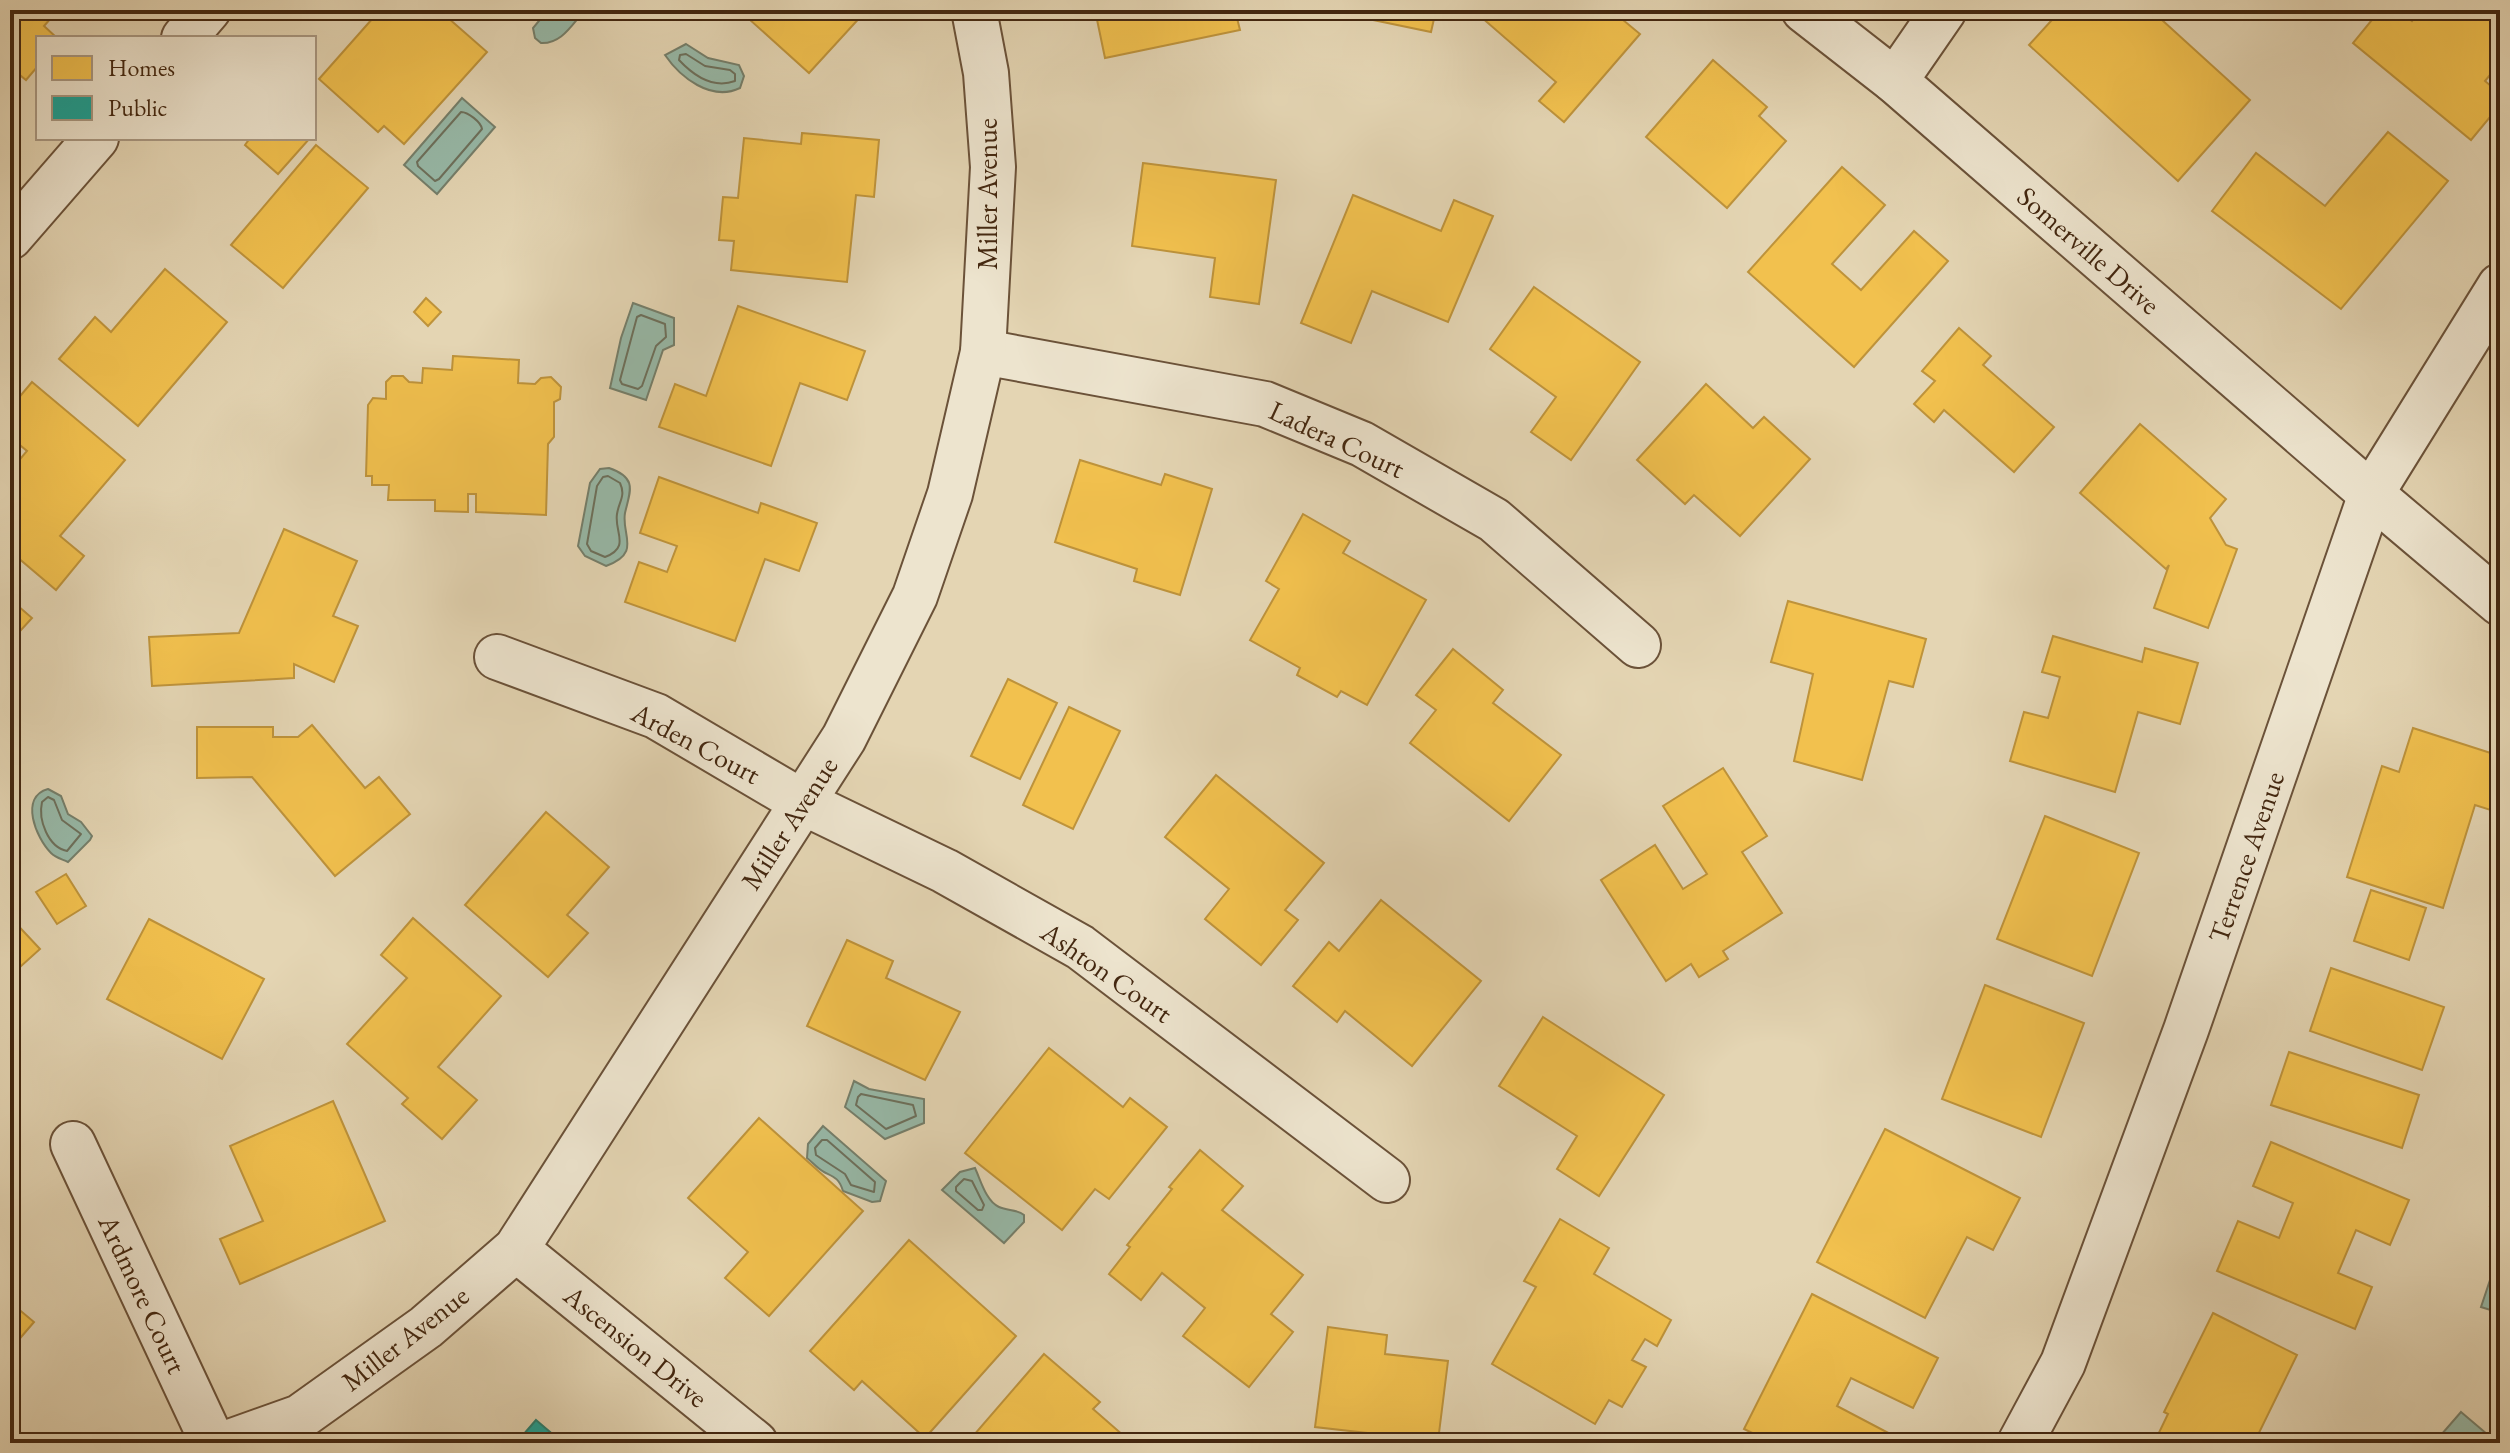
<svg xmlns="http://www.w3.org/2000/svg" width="2510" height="1453" viewBox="0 0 2510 1453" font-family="'EB Garamond',serif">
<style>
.water{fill:#97b9a8;stroke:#757f6b;stroke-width:2}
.homes{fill:#f2c14e;stroke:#be933b;stroke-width:2}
.public{fill:#17a398;stroke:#247e6f;stroke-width:2}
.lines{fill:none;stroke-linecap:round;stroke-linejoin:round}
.shore{stroke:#6d705c;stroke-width:2}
.minor-casing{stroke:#6b5239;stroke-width:48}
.minor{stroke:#ede4ce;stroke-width:44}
.labels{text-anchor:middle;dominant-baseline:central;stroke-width:8;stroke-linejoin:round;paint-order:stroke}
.street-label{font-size:28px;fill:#432710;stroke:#ede4ce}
</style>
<rect width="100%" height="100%" fill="#e4d5b3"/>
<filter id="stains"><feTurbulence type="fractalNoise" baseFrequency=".0025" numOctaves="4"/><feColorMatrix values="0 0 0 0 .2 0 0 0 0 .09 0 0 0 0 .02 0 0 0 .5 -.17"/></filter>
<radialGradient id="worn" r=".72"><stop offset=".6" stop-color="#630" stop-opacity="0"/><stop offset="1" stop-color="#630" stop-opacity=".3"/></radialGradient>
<g class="water">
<path d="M548 10H585C572 24 562 44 541 43L535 38 533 28Z"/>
<path d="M686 44 708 58 739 65 744 76 740 88C711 102 680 77 665 55Z"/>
<path d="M462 98 495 127 437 194 404 165Z"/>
<path d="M633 303 674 318V345L663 350 646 400 610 388 621 338Z"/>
<path d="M609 468C638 478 630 491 625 513 621 535 642 553 606 566L585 556 578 546 590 483 600 469Z"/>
<path d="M48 789 61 796 68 814 81 822 92 836 90 840 68 862C62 859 56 858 51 853 36 838 19 797 48 789Z"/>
<path d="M854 1081 869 1089 924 1099V1123L885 1139 845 1107Z"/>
<path d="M823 1126 886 1181 880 1201 872 1202 843 1191C839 1178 834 1177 824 1172 818 1169 812 1162 807 1158L808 1144Z"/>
<path d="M975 1168C981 1181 986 1201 999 1207 1008 1211 1017 1209 1024 1215V1222L1004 1243 942 1190 960 1172Z"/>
<path d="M2492 1274 2500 1277V1313L2481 1307Z"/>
<path d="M2461 1412 2487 1434 2479 1443H2434Z"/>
</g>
<g class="homes">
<path d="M10 10H58L44 26 57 38H38V66L26 80 10 67Z"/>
<path d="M364 10H439L487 52 404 144 384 126 378 132 319 79 373 18Z"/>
<path d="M739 10H861L864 13 809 73Z"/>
<path d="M1095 10H1235L1240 30 1105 58Z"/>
<path d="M1325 10H1436L1431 32Z"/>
<path d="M1473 10H1611L1640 34 1564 122 1539 101 1556 82Z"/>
<path d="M2061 10H2151L2250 100 2178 181 2029 45Z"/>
<path d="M2380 10H2398L2412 21 2421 10H2500V63L2485 81 2500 94V105L2471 140 2353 43Z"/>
<path d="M1713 60 1767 107 1759 116 1786 141 1727 208 1646 137Z"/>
<path d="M2388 132 2448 181 2341 309 2212 211 2256 153 2325 206Z"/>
<path d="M802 133 879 140 874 197 856 195 847 282 731 270 734 241 719 240 723 197 738 198 744 138 801 144Z"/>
<path d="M250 138H310L278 174 245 145Z"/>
<path d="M316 145 368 188 283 288 231 245Z"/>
<path d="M1143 163 1276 180 1259 304 1210 297 1215 258 1132 246Z"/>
<path d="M1842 167 1885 205 1832 264 1861 290 1914 231 1948 261 1854 367 1748 272Z"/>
<path d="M1353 195 1441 231 1454 200 1493 216 1448 322 1372 291 1351 343 1301 323Z"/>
<path d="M165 269 227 322 138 426 59 359 95 317 111 332Z"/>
<path d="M1534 287 1640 362 1571 460 1531 432 1556 397 1490 349Z"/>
<path d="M426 298 441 312 428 326 414 312Z"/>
<path d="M738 306 865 351 847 400 800 383 771 466 659 427 675 384 706 396Z"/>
<path d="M1959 328 1991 356 1983 365 2054 427 2014 472 1944 410 1934 422 1914 404 1935 381 1922 371Z"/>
<path d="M453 356 519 360 518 383 535 384 541 378 551 377 561 387 560 399 554 402V437L548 444 546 515 476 512V494H468V512L435 511V500H388L389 485H372V476H366L368 405 373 398 386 399V382L392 376H403L409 382 422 383 423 368 452 370Z"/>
<path d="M32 382 125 460 60 536 84 556 56 590 10 551V471L27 451 10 437V408Z"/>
<path d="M1706 384 1753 428 1764 417 1810 459 1740 536 1694 495 1685 504 1637 460Z"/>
<path d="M2140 424 2226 499 2210 518 2226 545 2237 549 2208 628 2154 608 2169 565 2166 569 2080 493Z"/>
<path d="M1080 460 1161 485 1165 474 1212 489 1180 595 1134 581 1137 569 1055 542Z"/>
<path d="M659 477 758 513 761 503 817 523 799 571 765 559 735 641 625 602 639 562 667 572 677 546 640 533Z"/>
<path d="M1303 514 1350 541 1343 553 1426 600 1367 705 1341 691 1337 697 1297 675 1300 668 1250 640 1279 589 1266 581Z"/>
<path d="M284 529 357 561 333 616 358 626 334 682 294 664V678L152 686 149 637 239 633Z"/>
<path d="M10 599 32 618 10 642Z"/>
<path d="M1788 601 1926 639 1913 687 1889 681 1862 780 1794 761 1813 674 1771 662Z"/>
<path d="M2053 636 2142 662 2145 648 2198 663 2180 724 2138 712 2115 792 2010 761 2024 712 2048 718 2060 677 2042 672Z"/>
<path d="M1453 649 1503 690 1493 703 1561 755 1509 821 1410 743 1436 710 1416 695Z"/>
<path d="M1008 679 1057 703 1020 779 971 756Z"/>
<path d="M1069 707 1120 731 1073 829 1023 805Z"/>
<path d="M312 725 365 788 379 777 410 814 335 876 252 777 197 778V727H273V737H298Z"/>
<path d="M2413 728 2500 756V813L2475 805 2443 908 2347 877 2382 766 2399 772Z"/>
<path d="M1723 768 1767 836 1742 852 1782 913 1723 951 1728 959 1699 977 1691 964 1666 981 1601 880 1655 845 1683 889 1707 874 1663 806Z"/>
<path d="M1216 775 1324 863 1285 910 1298 920 1261 965 1205 919 1229 889 1165 837Z"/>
<path d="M546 812 609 867 567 915 588 933 548 977 465 905Z"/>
<path d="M2045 816 2139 853 2092 976 1997 939Z"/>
<path d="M66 874 86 906 57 924 36 892Z"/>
<path d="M2371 890 2426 908 2409 960 2354 941Z"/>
<path d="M1381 900 1481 981 1412 1066 1345 1011 1337 1022 1293 986 1329 942 1339 951Z"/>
<path d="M10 917 40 949 10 976Z"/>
<path d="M413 918 501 996 438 1067 477 1100 442 1139 402 1104 408 1098 347 1044 407 978 381 955Z"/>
<path d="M149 919 264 979 222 1059 107 999Z"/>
<path d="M847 940 893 961 886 978 960 1012 925 1080 807 1026Z"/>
<path d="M2331 968 2444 1007 2422 1070 2310 1031Z"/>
<path d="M1985 985 2084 1023 2041 1137 1942 1099Z"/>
<path d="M1543 1017 1664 1095 1599 1196 1557 1169 1577 1136 1499 1086Z"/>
<path d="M1049 1048 1123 1107 1130 1098 1167 1127 1109 1199 1095 1189 1062 1230 965 1153Z"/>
<path d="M2289 1052 2419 1095 2402 1148 2271 1105Z"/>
<path d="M333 1101 385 1221 240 1284 220 1239 263 1221 230 1146Z"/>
<path d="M759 1118 863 1211 769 1316 725 1278 748 1252 688 1198Z"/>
<path d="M1885 1129 2020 1198 1993 1250 1967 1237 1925 1318 1817 1262Z"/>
<path d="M2271 1142 2409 1200 2390 1245 2356 1230 2338 1273 2372 1287 2355 1329 2217 1271 2238 1221 2279 1238 2293 1203 2253 1186Z"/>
<path d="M1200 1150 1243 1186 1222 1210 1303 1275 1271 1314 1293 1332 1249 1387 1183 1336 1205 1308 1162 1273 1141 1300 1109 1274 1130 1247 1127 1245 1172 1189 1169 1187Z"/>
<path d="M2500 1175V1209L2490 1206Z"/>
<path d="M1560 1219 1609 1248 1594 1274 1671 1320 1657 1346 1645 1339 1632 1360 1646 1367 1622 1407 1609 1400 1595 1424 1492 1364 1536 1287 1524 1281Z"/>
<path d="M909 1240 1016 1336 925 1438 862 1381 854 1390 810 1351Z"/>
<path d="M1812 1294 1938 1358 1913 1408 1851 1378 1837 1406 1898 1438 1896 1443H1773L1744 1429Z"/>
<path d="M10 1302 34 1322 10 1350Z"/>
<path d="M2213 1313 2297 1355 2254 1443H2154L2168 1414 2164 1412Z"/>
<path d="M1328 1327 1387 1335 1385 1354 1448 1361 1438 1441 1315 1427Z"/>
<path d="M1044 1354 1100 1402 1093 1409 1132 1443H967Z"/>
</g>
<path class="public" d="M536 1420 563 1443H516Z"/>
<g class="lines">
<g class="shore">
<path d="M686 54 705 66 730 70 735 74V81C713 89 693 75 679 60L680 55Z"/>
<path d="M461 112C468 112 481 122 482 129L439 179 435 181 418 166 417 162Z"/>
<path d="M641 315 665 324 666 337 656 346 642 386 638 389 622 384 620 380 637 317Z"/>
<path d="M608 476 620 483C626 496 619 501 617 514 614 532 631 547 605 557L591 551 587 544 597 486 603 477Z"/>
<path d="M48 797 54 800 62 820 81 834 67 851C48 847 38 820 42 802Z"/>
<path d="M861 1094 913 1105 916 1116 886 1129 856 1105 858 1097Z"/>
<path d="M822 1140H827L875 1182 874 1192 851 1185 845 1174 816 1155 815 1148Z"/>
<path d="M964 1179 972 1181 984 1205 982 1210H978L956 1191V1187Z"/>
</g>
<defs>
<g id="minor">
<path d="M1804 10 1895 81 2371 494 2500 603"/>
<path d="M184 38 208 10"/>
<path d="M1895 81 1944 10"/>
<path d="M10 237 96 138"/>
<path d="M983 352 1265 404 1362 444 1494 520 1638 645"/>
<path d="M497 657 656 716 802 802 945 871 1080 947 1387 1180"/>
<path d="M73 1144 213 1443"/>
<path d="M516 1249 755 1443"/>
<path d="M227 1443 300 1417 426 1327 516 1249 844 738 915 596 950 494 983 352 993 167 986 73 974 10"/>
<path d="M2020 1443 2063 1363 2186 1030 2371 494 2500 286"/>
</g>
</defs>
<use href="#minor" class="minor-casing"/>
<use href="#minor" class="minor"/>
</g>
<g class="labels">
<g class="street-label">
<text transform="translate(987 194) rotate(-90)">Miller Avenue</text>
<text transform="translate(2089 250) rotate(41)">Somerville Drive</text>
<text transform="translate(1337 439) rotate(25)">Ladera Court</text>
<text transform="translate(696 743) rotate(28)">Arden Court</text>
<text transform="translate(789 823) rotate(-57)">Miller Avenue</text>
<text transform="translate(2246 857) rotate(-71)">Terrence Avenue</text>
<text transform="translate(1107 972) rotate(35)">Ashton Court</text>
<text transform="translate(143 1294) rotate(65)">Ardmore Court</text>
<text transform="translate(405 1338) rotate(-38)">Miller Avenue</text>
<text transform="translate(636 1346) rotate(39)">Ascension Drive</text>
</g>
</g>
<rect width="2510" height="1453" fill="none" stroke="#e4d5b3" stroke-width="40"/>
<rect x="12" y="12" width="2486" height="1429" fill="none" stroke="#432710" stroke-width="4"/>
<rect x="20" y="20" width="2470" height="1413" fill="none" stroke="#432710" stroke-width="2"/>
<rect x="36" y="36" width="280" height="104" fill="#ede4ce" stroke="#a99882" stroke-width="2"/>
<rect x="52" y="56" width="40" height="24" fill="#f2c14e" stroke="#a99882" stroke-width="2"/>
<text x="108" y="76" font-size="24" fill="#432710">Homes</text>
<rect x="52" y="96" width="40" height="24" fill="#17a398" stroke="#a99882" stroke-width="2"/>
<text x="108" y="116" font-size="24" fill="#432710">Public</text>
<rect width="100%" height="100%" filter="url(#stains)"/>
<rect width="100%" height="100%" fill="url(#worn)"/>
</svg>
